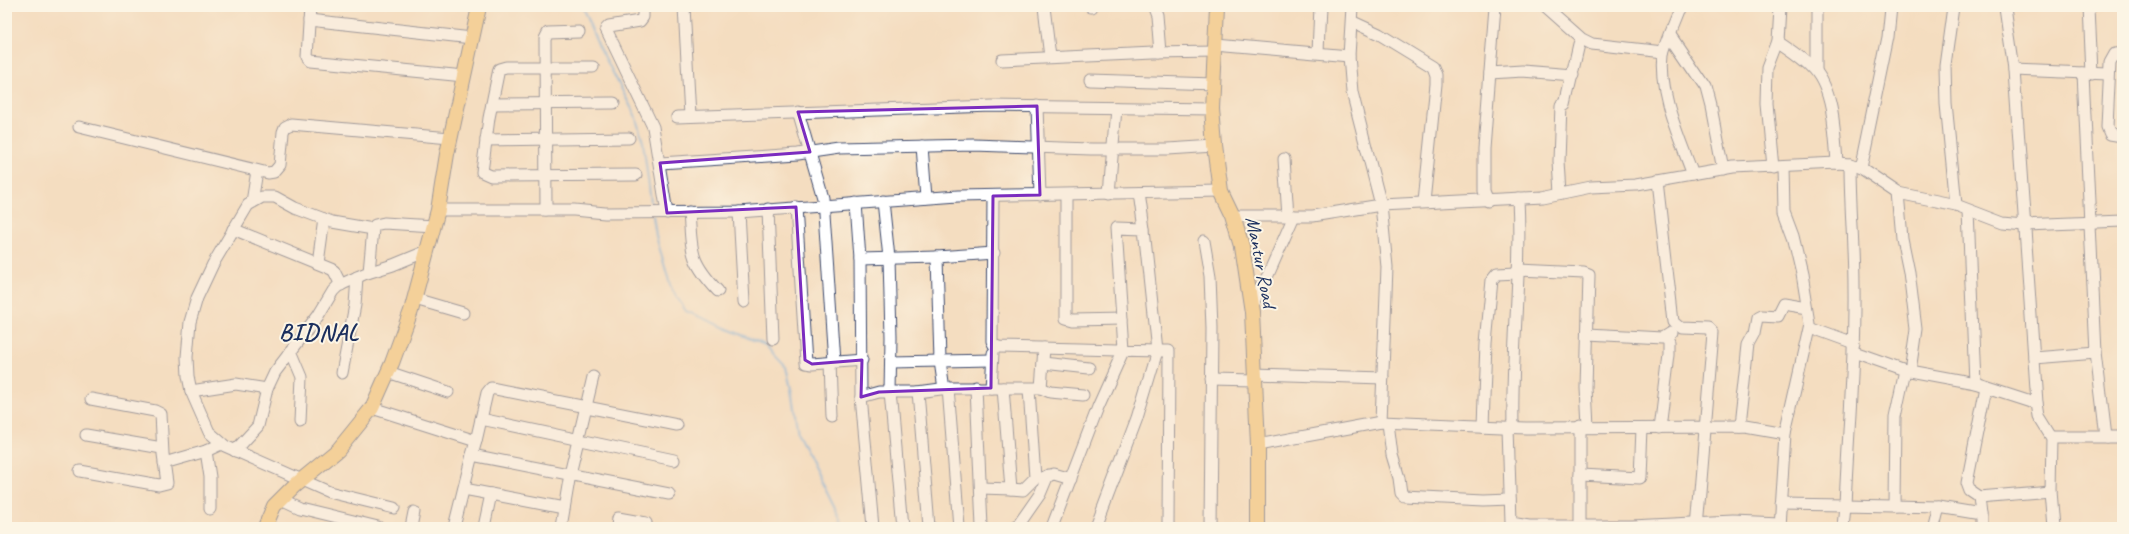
<svg xmlns="http://www.w3.org/2000/svg" width="2129" height="534" viewBox="0 0 2129 534" font-family="Caveat,sans-serif">
<style>
.lines{fill:none;stroke-linecap:round;stroke-linejoin:round}
.stream{stroke:#6ba8dd;stroke-width:2.5}
.minor-casing{stroke:#3c496d;stroke-width:13}
.major-casing{stroke:#3c496d;stroke-width:16}
.minor{stroke:#fff;stroke-width:11}
.major{stroke:#f4c16a;stroke-width:14}
.marked{fill:none;stroke:#7b2cbf;stroke-width:3;stroke-linejoin:round}
.labels{text-anchor:middle;dominant-baseline:central;stroke-width:4;stroke-linejoin:round;paint-order:stroke}
.street-label{font-size:20px;fill:#1b2f5e;stroke:#fcf5e5}
.district-label{font-size:24px;font-weight:bold;letter-spacing:1px;fill:#1b2f5e;stroke:#fcf5e5}
</style>
<rect width="100%" height="100%" fill="#fcf5e5"/>
<filter id="ink" filterUnits="userSpaceOnUse"><feTurbulence type="fractalNoise" baseFrequency=".025" numOctaves="2"/><feDisplacementMap in="SourceGraphic" scale="8" xChannelSelector="R" yChannelSelector="G"/><feConvolveMatrix kernelMatrix="1 2 1 2 8 2 1 2 1" color-interpolation-filters="sRGB"/></filter>
<filter id="wash" filterUnits="userSpaceOnUse"><feTurbulence type="fractalNoise" baseFrequency=".012" numOctaves="4" result="noise"/><feDisplacementMap in="SourceGraphic" scale="16" xChannelSelector="R" yChannelSelector="G"/><feGaussianBlur stdDeviation="0.9" result="paint"/><feColorMatrix in="noise" values="0 0 0 0 0 0 0 0 0 0 0 0 0 0 0 0 0 1.4 0 .05"/><feComposite in="paint" operator="in"/></filter>
<g filter="url(#wash)">
<rect width="100%" height="100%" fill="#f4ddc0"/>
<g class="lines">
<g class="stream">
<path d="M582 7 598 44 635 115 643 142 652 209"/>
<path d="M653 216 656 236 671 288 686 311 765 345 786 367 791 389 798 434 844 527"/>
</g>
</g>
</g>
<g filter="url(#ink)">
<g class="lines">
<defs>
<g id="minor">
<path d="M310 7 307 57 311 61 464 76"/>
<path d="M643 7V17L640 21 609 26 606 29 653 127 667 213"/>
<path d="M684 7 690 116"/>
<path d="M1044 7 1050 57"/>
<path d="M1091 7H1092"/>
<path d="M1154 7 1157 15 1160 53"/>
<path d="M1352 7 1349 56 1352 92 1381 205 1387 267 1381 422"/>
<path d="M1546 7 1582 39 1592 44 1663 52"/>
<path d="M1680 7C1676 19 1665 42 1663 53 1658 93 1680 139 1693 175"/>
<path d="M1953 7 1945 65 1946 104 1956 205"/>
<path d="M2005 7 2014 70 2037 403 2039 416 2052 437 2051 491 2054 527"/>
<path d="M2089 7 2092 74"/>
<path d="M309 20 472 38"/>
<path d="M1353 22 1379 34 1433 67 1436 75V84L1424 202"/>
<path d="M1670 35 1706 88 1711 107 1723 170"/>
<path d="M1778 41C1791 50 1804 58 1814 69 1834 91 1835 135 1837 163"/>
<path d="M1216 44 1349 56"/>
<path d="M1318 52 1320 7"/>
<path d="M2122 53 2115 54 2110 63 2107 127 2110 134 2122 136"/>
<path d="M1002 60 1154 53 1216 52"/>
<path d="M593 67H506L499 69 489 118 482 172 491 176 636 175"/>
<path d="M1816 70V7"/>
<path d="M2014 70 2108 74"/>
<path d="M1490 73 1522 71 1573 75"/>
<path d="M2083 73 2096 353 2106 437"/>
<path d="M1090 80 1214 84"/>
<path d="M492 104 614 103"/>
<path d="M1565 105 1579 44"/>
<path d="M1037 106 1040 195"/>
<path d="M798 112 823 198 834 362"/>
<path d="M677 117 992 106 1212 109"/>
<path d="M79 127 268 173 274 172 280 165 283 132 285 127 291 124 450 138"/>
<path d="M486 140 629 138"/>
<path d="M922 146 926 198"/>
<path d="M1284 159 1288 216"/>
<path d="M660 163 798 154 839 148 974 145 1091 149H1168L1215 146"/>
<path d="M1773 167 1767 103 1768 67 1778 41 1780 7"/>
<path d="M1861 168 1888 37 1891 7"/>
<path d="M1657 181 1673 322 1680 328 1709 329 1713 333 1697 527"/>
<path d="M1139 193 1144 229"/>
<path d="M1561 193 1559 161 1561 105"/>
<path d="M1898 193 1902 238 1909 272 1916 329 1910 371"/>
<path d="M1109 194 1116 108"/>
<path d="M1066 195V318L1073 320 1122 319"/>
<path d="M993 196 992 341 994 345 999 347 1157 351 1144 229 1116 228 1124 349 1098 407 1052 527"/>
<path d="M883 201 889 258 891 337 890 392 902 527"/>
<path d="M1488 201 1484 191V149L1495 7"/>
<path d="M252 202 257 171"/>
<path d="M856 203 860 259 861 397 873 527"/>
<path d="M796 207 806 363 812 364 862 360"/>
<path d="M768 209 773 339"/>
<path d="M438 210H574L605 213 739 212 958 196 1221 191"/>
<path d="M546 210 545 39 548 33 579 32"/>
<path d="M1968 211 1975 383"/>
<path d="M689 212C692 252 689 260 718 291"/>
<path d="M739 212 744 302"/>
<path d="M1233 216H1313L1381 205 1543 197 1591 187 1636 185 1732 168 1837 163 1850 164 1861 168 1898 193 1956 205 2003 223 2024 225 2122 221"/>
<path d="M233 229 331 269 334 271 341 285"/>
<path d="M373 229 332 222 295 208 275 197H262L248 205 213 264 197 298 190 322 187 357 188 376 191 391 209 432 225 446 329 492 394 508"/>
<path d="M1204 241 1210 276 1212 328 1210 527"/>
<path d="M860 259 937 257"/>
<path d="M318 263 324 219"/>
<path d="M1517 270 1584 273 1589 275 1586 388 1588 427"/>
<path d="M369 272 373 229 375 225 384 223 434 226"/>
<path d="M415 299 463 313"/>
<path d="M1251 307 1268 275 1294 216"/>
<path d="M1810 327 1854 343"/>
<path d="M1588 334 1662 338 1670 333"/>
<path d="M291 351 302 377 300 422"/>
<path d="M1854 352 1905 370 1895 417 1894 506"/>
<path d="M2034 358 2096 353"/>
<path d="M891 362 992 360"/>
<path d="M830 363 832 417"/>
<path d="M1043 363 1089 368"/>
<path d="M1905 370 1975 383 2037 403"/>
<path d="M388 372 448 392"/>
<path d="M342 373 355 305 357 277"/>
<path d="M1254 374 1383 378"/>
<path d="M1211 380 1254 381"/>
<path d="M976 387 982 527"/>
<path d="M948 388 959 527"/>
<path d="M991 388 993 353"/>
<path d="M1003 388 1011 489 1023 490 1035 478 1029 389"/>
<path d="M1041 388 1050 392 1083 395"/>
<path d="M944 389 940 361 937 257 994 253"/>
<path d="M191 391 236 384 267 389"/>
<path d="M918 392 929 527"/>
<path d="M861 397 879 392H918L948 388H1041L1044 348"/>
<path d="M372 408 476 441 472 455 669 494"/>
<path d="M481 419 674 460"/>
<path d="M1388 423 1392 455 1399 478 1401 493 1404 496 1484 500 1510 499"/>
<path d="M1483 426 1486 343 1492 280 1497 274 1517 273"/>
<path d="M1508 427 1511 523 1529 526H1632L1733 521 1779 523"/>
<path d="M1513 427C1511 351 1522 275 1518 198"/>
<path d="M1739 427 1748 345 1754 334 1757 318 1761 316 1777 317 1783 305 1807 309"/>
<path d="M1660 428 1669 355V343L1666 336"/>
<path d="M86 435 162 448"/>
<path d="M2052 437H2122"/>
<path d="M476 441 487 393 491 388 677 425"/>
<path d="M1258 445 1381 422 1526 428 1745 427 1785 434"/>
<path d="M206 451 210 477V509"/>
<path d="M235 451 258 426 267 389 275 372 318 316 333 291 338 286 364 274 393 265 427 251"/>
<path d="M164 463 206 451 221 444"/>
<path d="M80 471 159 485 167 483 163 454 161 414 155 411 91 399"/>
<path d="M1580 475 1640 478 1642 428"/>
<path d="M1041 478 1054 474 1071 479"/>
<path d="M981 488 1011 489"/>
<path d="M464 489 564 508"/>
<path d="M1979 497 1970 491 1967 483 1986 387"/>
<path d="M281 499 300 508 378 527"/>
<path d="M1780 504 1845 505C1848 433 1855 361 1854 289 1854 247 1850 206 1850 164"/>
<path d="M1981 514 1979 497 2051 491"/>
<path d="M1580 526V426"/>
<path d="M411 527 414 512"/>
<path d="M454 527 472 455"/>
<path d="M484 527 491 494"/>
<path d="M561 527 570 474 593 377"/>
<path d="M617 527 618 518 646 523"/>
<path d="M1017 527 1040 494 1048 475"/>
<path d="M1096 527 1137 418 1157 351H1169L1168 527"/>
<path d="M1779 527 1785 434 1810 323 1802 274 1793 236 1784 212 1783 166"/>
<path d="M1843 527 1845 505 1939 507"/>
<path d="M1934 527 1939 507 1981 514V527"/>
</g>
<g id="major">
<path d="M1217 7 1212 109 1215 146 1221 191 1233 216 1242 246 1252 312 1258 445V527"/>
<path d="M265 527 274 506 294 486 338 450 372 408 392 363 411 311 438 210 447 154 479 7"/>
</g>
</defs>
<use href="#minor" class="minor-casing"/>
<use href="#major" class="major-casing"/>
<use href="#minor" class="minor"/>
<use href="#major" class="major"/>
</g>
</g>
<path d="M0 0H2129V534H0ZM1037 106 1040 195 993 196 991 388 879 392 861 397 862 360 812 364 805 360 796 207 667 213 660 163 810 152 798 112Z" fill="#f4ddc0" fill-opacity=".55" fill-rule="evenodd"/>
<path class="marked" d="M1037 106 1040 195 993 196 991 388 879 392 861 397 862 360 812 364 805 360 796 207 667 213 660 163 810 152 798 112Z"/>
<g class="labels">
<g class="street-label">
<text transform="translate(1261 262) rotate(79)">Mantur Road</text>
</g>
<g class="district-label">
<text x="319" y="332">BIDNAL</text>
</g>
</g>
<rect width="2129" height="534" fill="none" stroke="#fcf5e5" stroke-width="24"/>
</svg>
